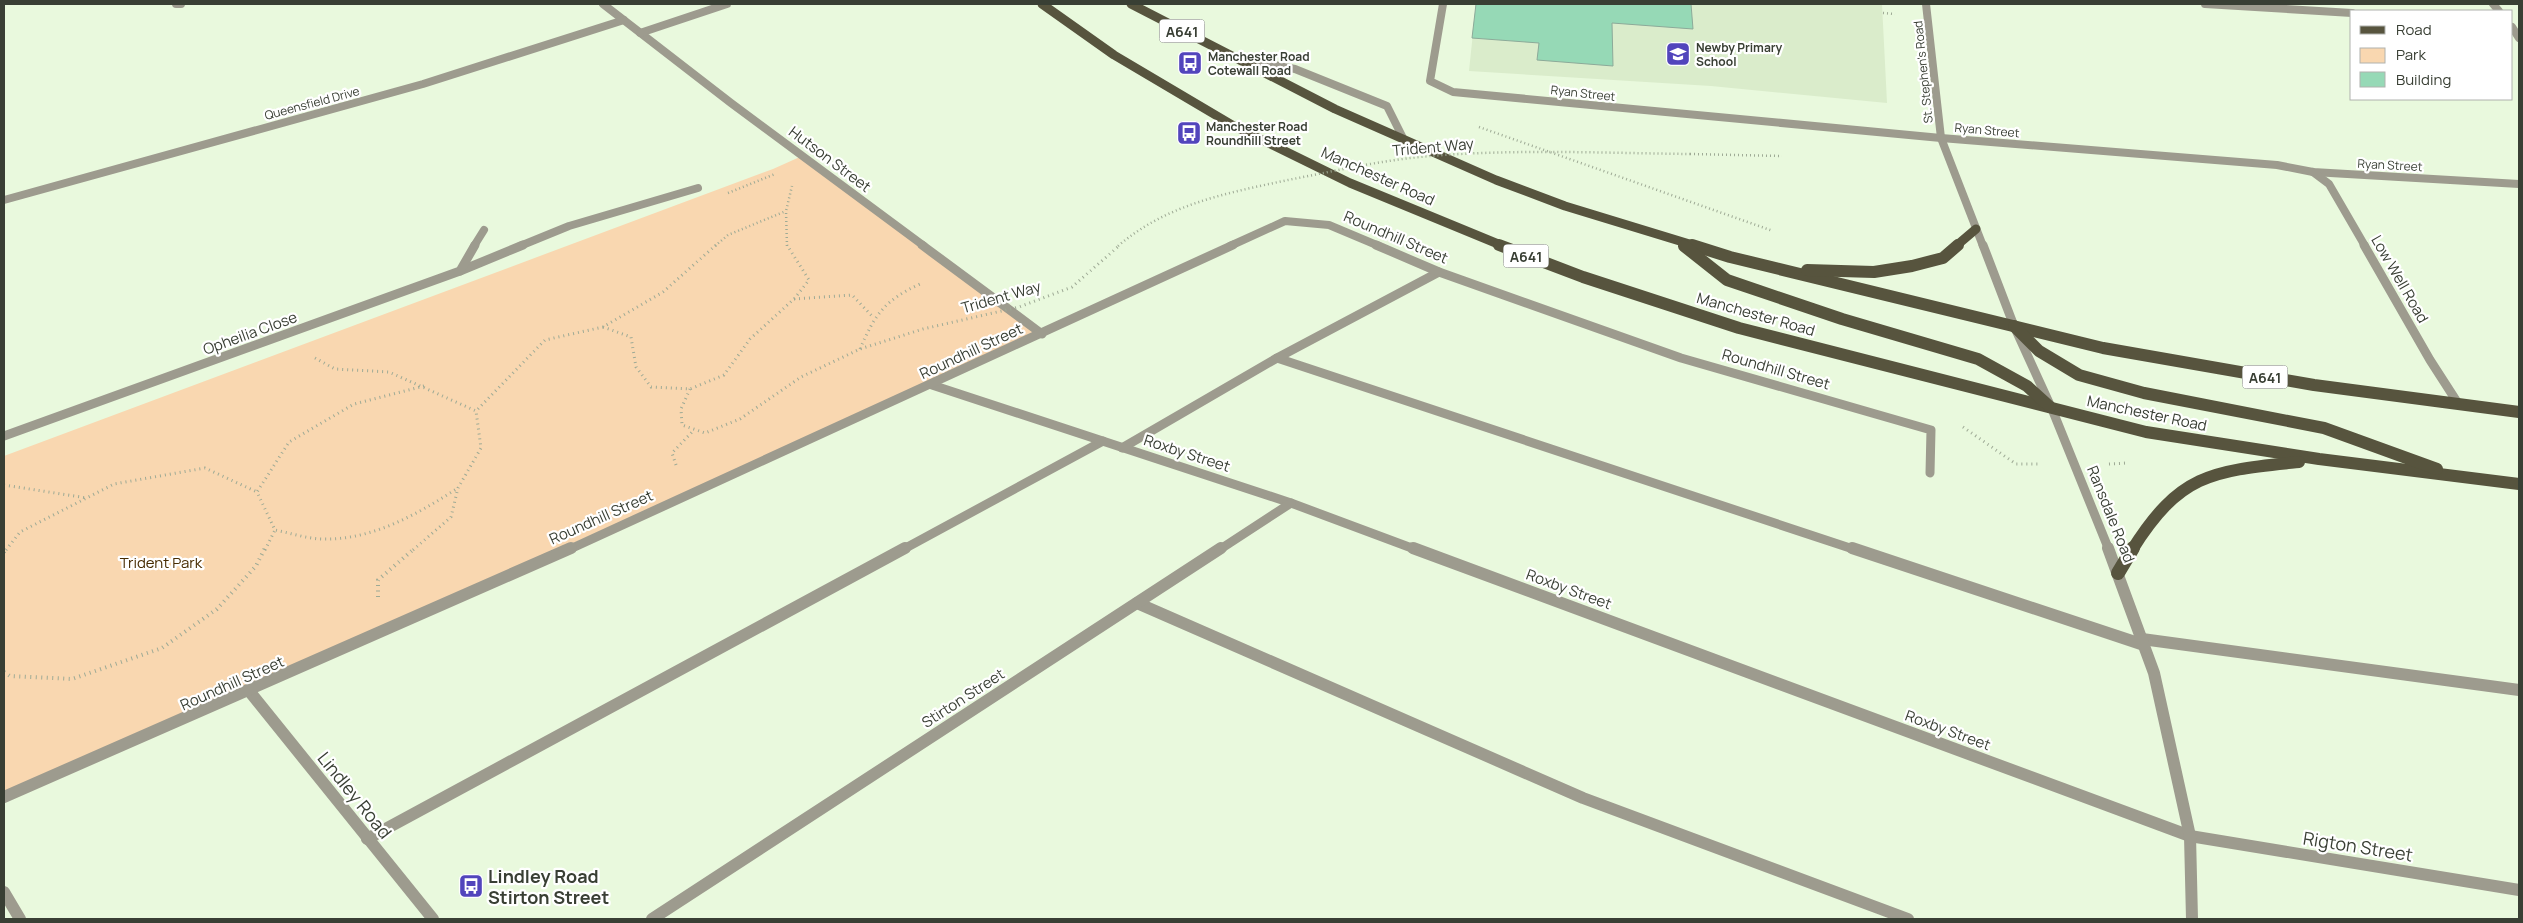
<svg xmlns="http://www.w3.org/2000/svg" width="2523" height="923" viewBox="0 0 2523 923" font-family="Manrope,sans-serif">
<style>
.built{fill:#daeccb}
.green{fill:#f9d7b0}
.building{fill:#96d9b6;stroke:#8caa99}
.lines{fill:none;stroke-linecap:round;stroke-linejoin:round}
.path-far2{stroke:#9eaa95;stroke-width:2.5;stroke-dasharray:1 3;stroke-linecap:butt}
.path-far1{stroke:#9eaa95;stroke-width:3;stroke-dasharray:1 4;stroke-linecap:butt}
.path{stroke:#9eaa95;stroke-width:4;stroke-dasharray:1 4.5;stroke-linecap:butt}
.lane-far2{stroke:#9d9b8e;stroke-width:8}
.lane-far1{stroke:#9d9b8e;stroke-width:9}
.lane{stroke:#9d9b8e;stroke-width:12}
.street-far2{stroke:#9d9b8e;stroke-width:8}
.street-far1{stroke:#9d9b8e;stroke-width:9}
.street{stroke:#9d9b8e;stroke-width:12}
.primary-far2{stroke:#57543e;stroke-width:9}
.primary-far1{stroke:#57543e;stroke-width:12}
.primary{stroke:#57543e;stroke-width:14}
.path-bridge-far1{stroke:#9eaa95;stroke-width:2.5;stroke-dasharray:1 3;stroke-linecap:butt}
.path-bridge{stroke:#9eaa95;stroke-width:3;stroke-dasharray:1 4;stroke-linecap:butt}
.labels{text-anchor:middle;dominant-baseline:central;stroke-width:4.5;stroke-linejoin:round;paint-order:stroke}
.far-poi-label{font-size:12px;font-weight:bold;fill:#393f34;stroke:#fff;text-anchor:start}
.far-street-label{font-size:12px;fill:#393f34;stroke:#fff}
.shield{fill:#fff;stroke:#747971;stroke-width:1}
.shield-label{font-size:14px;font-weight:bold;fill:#393f34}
.street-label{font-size:15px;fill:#393f34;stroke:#fff}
.park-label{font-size:15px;fill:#472b00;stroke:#fff}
.near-street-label{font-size:18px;fill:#393f34;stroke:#fff}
.near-poi-label{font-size:18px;font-weight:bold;fill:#393f34;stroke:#fff;text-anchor:start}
</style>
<rect width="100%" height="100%" fill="#e9f9dd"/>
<path class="built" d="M1476 4H1882L1887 103 1711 86 1469 71Z"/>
<path class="green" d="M802 156 1042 334 4 797V456L773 169Z"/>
<path class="building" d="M1476 4H1691L1693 29 1612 23 1613 66 1537 60 1539 43 1472 38Z"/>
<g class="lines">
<g class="path-far2">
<path d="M1883 13 1895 14"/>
<path d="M1479 127 1773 231"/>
<path d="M1690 154 1782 156"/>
<path d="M728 193 775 174"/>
<path d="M715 246 728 235 786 211"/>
<path d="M787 246 786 211 792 186"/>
</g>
<g class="path-far1">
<path d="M794 299 852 295 873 317"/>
<path d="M603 327 631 337 636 367 651 387 690 389 724 375 750 339 794 299 809 280 787 245"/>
<path d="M860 349C875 314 885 300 920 284"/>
<path d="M315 358 335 369 389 372 476 411 545 340 603 327 663 292 716 245"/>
<path d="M424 386 354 404 289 442 257 492 275 530C290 533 305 538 320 539 371 541 416 515 458 488"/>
<path d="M1963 427 2016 464H2040"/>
<path d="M2109 464 2127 463"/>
<path d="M676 465 672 453 694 430"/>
<path d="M4 485 87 498"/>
<path d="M6 550 20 532 114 484 205 468 257 492"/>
<path d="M265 550 275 530"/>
<path d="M413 550 451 517 458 488 481 448 476 411"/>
</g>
<g class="path">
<path d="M4 552 7 548"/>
<path d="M378 597V580L415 548"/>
<path d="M4 672 10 676 72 679 162 648 217 609 256 566 265 548"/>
</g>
<g class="lane-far2">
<path d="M1239 58 1295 69 1387 106 1404 140"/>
<path d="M520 246 569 226 698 188"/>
</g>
<g class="lane-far1">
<path d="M460 271 523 245"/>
<path d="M1277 358 1856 550"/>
<path d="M1122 448 1277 358 1439 272"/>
<path d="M902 550 1103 441"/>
</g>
<g class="lane">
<path d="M1852 548 2144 645"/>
<path d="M1137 603 1583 798 1908 919"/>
<path d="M2142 639 2519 690"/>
<path d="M367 839 905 548"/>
</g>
<g class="street-far2">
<path d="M176 4H181"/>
<path d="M603 4 731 103 924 246"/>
<path d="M1443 4 1430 81 1453 92 1941 138 2277 165 2313 172 2519 184"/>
<path d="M1926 4 1941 138 1983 246"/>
<path d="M2205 4 2352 13"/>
<path d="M2493 4 2499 11"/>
<path d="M2512 27 2519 38"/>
<path d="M640 33 727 4"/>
<path d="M2313 172 2329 184 2365 246"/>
<path d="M4 200 423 84 624 20"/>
<path d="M474 246 484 230"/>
<path d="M1230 246 1285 221 1329 225 1379 246"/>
</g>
<g class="street-far1">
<path d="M922 245 1042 334"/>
<path d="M1376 245 1439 272 1681 358 1931 430 1930 473"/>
<path d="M1983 245 2014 326 2052 409 2109 550"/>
<path d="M2364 245 2430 360 2459 405"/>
<path d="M932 385 1291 503 1417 550"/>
<path d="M4 436 460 271 475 245"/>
<path d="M568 550 1233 245"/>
<path d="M1219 550 1291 503"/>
</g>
<g class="street">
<path d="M1413 548 2190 836 2519 890"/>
<path d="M2108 548 2154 673 2190 836 2192 919"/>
<path d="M250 692 433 919"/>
<path d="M4 797 571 548"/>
<path d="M4 892 20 919"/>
<path d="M652 919 1221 548"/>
</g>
<g class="primary-far2">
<path d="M1042 4 1114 55 1234 126 1350 183 1503 246"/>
<path d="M1131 4 1335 109 1496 180 1565 206 1696 246"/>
<path d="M1956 246 1976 229"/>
</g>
<g class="primary-far1">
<path d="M1499 245 1583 277 1739 328 2146 432 2319 459 2519 484"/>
<path d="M1692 245 1730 257 2103 348 2314 385 2519 412"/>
<path d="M1684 246 1727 280 1842 319 1978 359 2027 386 2050 407"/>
<path d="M1807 270 1874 272 1912 266 1943 258 1958 245"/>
<path d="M2014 326 2039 351 2079 375 2144 393 2324 428 2437 469"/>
<path d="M2132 550C2181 472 2213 471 2299 462"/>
</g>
<path class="primary" d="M2118 573 2133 548"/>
<path class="path-bridge-far1" d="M1118 246C1167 204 1227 193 1288 180 1335 171 1382 160 1430 156 1516 149 1604 153 1690 154"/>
<path class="path-bridge" d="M690 389 681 409 682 425 705 433 740 419 801 377 860 349 923 329 1019 307 1072 287 1120 245"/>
</g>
<defs>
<symbol id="school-square" viewBox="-11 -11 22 22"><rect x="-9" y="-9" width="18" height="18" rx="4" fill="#5245bc" stroke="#fff"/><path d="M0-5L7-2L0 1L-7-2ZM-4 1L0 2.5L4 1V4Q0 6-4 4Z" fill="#fff"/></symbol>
<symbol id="bus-square" viewBox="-11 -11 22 22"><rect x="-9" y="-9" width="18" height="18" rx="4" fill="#5245bc" stroke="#fff"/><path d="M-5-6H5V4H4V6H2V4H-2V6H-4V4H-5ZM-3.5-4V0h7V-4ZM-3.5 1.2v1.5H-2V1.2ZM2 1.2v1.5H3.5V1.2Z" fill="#fff"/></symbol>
</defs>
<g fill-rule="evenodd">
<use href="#school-square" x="1664" y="40" width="28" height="28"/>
<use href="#bus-square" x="1176" y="49" width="28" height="28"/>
<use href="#bus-square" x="1175" y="119" width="28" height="28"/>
<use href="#bus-square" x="457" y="872" width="28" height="28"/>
</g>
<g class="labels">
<g class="far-poi-label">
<text x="1696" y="47">Newby Primary<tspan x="1696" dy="14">School</tspan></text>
<text x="1208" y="56">Manchester Road<tspan x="1208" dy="14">Cotewall Road</tspan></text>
<text x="1206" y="126">Manchester Road<tspan x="1206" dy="14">Roundhill Street</tspan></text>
</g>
<g class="far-street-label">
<text transform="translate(1923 72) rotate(-96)">St. Stephen's Road</text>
<text transform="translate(1583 93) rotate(6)">Ryan Street</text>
<text transform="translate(312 103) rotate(-15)">Queensfield Drive</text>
<text transform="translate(1987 130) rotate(5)">Ryan Street</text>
<text transform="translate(2390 165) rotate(3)">Ryan Street</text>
</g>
<g class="shield">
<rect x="1159.5" y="19.5" width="45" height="23" rx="4"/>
<rect x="1503.5" y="244.5" width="45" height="23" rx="4"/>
<rect x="2242.5" y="365.5" width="45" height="23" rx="4"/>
</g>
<g class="shield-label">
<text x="1182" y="31">A641</text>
<text x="1526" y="256">A641</text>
<text x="2265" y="377">A641</text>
</g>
<g class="street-label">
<text transform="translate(1433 147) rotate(-5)">Trident Way</text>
<text transform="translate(830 159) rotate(37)">Hutson Street</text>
<text transform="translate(1378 176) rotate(24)">Manchester Road</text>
<text transform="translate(1396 237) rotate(23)">Roundhill Street</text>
<text transform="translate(2400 279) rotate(60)">Low Well Road</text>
<text transform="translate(1001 297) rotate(-16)">Trident Way</text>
<text transform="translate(1756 314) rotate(16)">Manchester Road</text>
<text transform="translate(250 333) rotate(-20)">Opheilia Close</text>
<text transform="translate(971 351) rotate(-25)">Roundhill Street</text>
<text transform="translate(1776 369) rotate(16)">Roundhill Street</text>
<text transform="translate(2147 413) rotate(12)">Manchester Road</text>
<text transform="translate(1187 453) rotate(18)">Roxby Street</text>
<text transform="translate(2111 514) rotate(68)">Ransdale Road</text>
<text transform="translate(601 517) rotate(-24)">Roundhill Street</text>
<text transform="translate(1569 589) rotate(20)">Roxby Street</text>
<text transform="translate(232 683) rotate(-24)">Roundhill Street</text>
<text transform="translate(963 698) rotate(-33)">Stirton Street</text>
<text transform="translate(1948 730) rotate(20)">Roxby Street</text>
</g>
<g class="park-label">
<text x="161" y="562">Trident Park</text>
</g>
<g class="near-street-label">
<text transform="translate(355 795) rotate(51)">Lindley Road</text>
<text transform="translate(2358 846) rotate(9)">Rigton Street</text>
</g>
<g class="near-poi-label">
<text x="488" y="876">Lindley Road<tspan x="488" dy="21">Stirton Street</tspan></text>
</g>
</g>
<rect width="2523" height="923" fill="none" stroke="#393f34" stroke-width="10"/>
<rect x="2350" y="10" width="162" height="90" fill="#ffffff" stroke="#b0b2ae"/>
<rect x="2360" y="26" width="25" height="8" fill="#57543e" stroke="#b0b2ae"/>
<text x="2396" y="35" font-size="15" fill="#393f34">Road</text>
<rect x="2360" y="48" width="25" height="15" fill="#f9d7b0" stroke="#b0b2ae"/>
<text x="2396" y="60" font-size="15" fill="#393f34">Park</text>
<rect x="2360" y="72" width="25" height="15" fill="#96d9b6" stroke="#b0b2ae"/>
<text x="2396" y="85" font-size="15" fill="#393f34">Building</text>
</svg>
